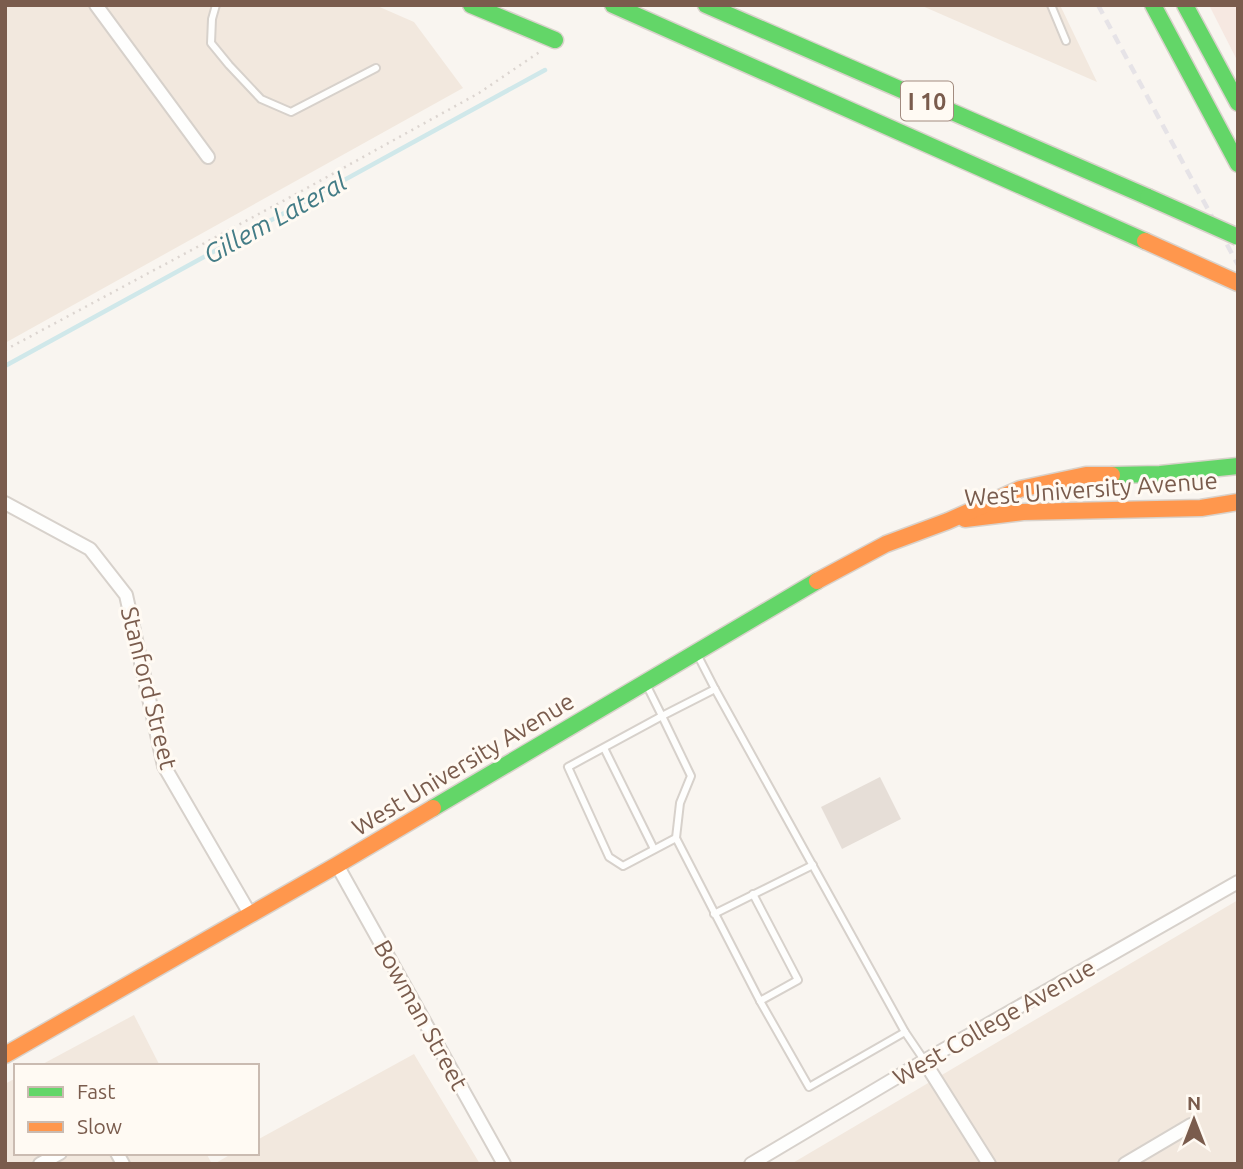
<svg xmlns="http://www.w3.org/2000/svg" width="1243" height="1169" viewBox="0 0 1243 1169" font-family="Ubuntu,sans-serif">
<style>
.residential{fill:#f2e8de}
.commercial{fill:#f6e8e1}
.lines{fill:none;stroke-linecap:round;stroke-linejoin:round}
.stream{stroke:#d0e8ea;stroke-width:4.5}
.building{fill:#e6ded7}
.lane-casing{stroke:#d7d1cb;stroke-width:10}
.street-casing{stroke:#d7d1cb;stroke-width:16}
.fast-casing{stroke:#d9d2cb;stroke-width:19}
.slow-casing{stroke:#d9d2cb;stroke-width:19}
.path{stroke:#dcd5d0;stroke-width:2.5;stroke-dasharray:2 5;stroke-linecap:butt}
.lane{stroke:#fefefd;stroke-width:6}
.street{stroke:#fefefd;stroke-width:12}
.fast{stroke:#63d668;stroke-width:16}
.slow{stroke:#ff974d;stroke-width:16}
.rail{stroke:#e6e3e7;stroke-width:4.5;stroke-dasharray:10 7;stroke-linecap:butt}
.fast-bridge-casing{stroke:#dad1cc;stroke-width:19;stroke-linecap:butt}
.fast-bridge{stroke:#63d668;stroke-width:16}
.labels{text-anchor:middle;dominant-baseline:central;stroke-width:6;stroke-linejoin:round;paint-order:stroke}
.shield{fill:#fffaf3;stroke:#a28b7f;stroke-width:2}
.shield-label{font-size:23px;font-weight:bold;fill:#7a5c4d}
.street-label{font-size:24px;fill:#7a5c4d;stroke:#fffaf3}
.water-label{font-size:26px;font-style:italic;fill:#437c86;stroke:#fffaf3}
</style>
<rect width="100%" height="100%" fill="#f9f5f0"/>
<g class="residential">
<path d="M5 5H375L414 22 463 88 5 343Z"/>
<path d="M920 5H1060L1097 82Z"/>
<path d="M1238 900V1164H791Z"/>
<path d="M134 1015 160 1066H39Z"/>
<path d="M414 1054 480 1164H214L233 1153H257V1140Z"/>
<path d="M16 1078V1153H206L212 1164H5V1084Z"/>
</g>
<path class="commercial" d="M1209 5H1238V62Z"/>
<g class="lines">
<path class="stream" d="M5 366 545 70"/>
</g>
<path class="building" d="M880 777 901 819 842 849 821 807Z"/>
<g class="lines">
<defs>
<g id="lane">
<path d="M216 5 212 19 211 43 229 65 261 99 291 112 376 68"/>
<path d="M1051 5 1066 41"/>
<path d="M697 654 715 689 905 1032 924 1060"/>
<path d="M646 684 662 716 568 767 609 857 623 866 676 838 760 1001 809 1087 905 1032"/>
<path d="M604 748 654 849"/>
<path d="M676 838 680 803 691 776 662 716 715 689"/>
<path d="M753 894 798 980 760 1001"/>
<path d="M714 914 813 865"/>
</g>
<g id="street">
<path d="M96 5 208 157"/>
<path d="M5 503 90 549 126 595 164 766 250 914"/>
<path d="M337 865 504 1164"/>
<path d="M924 1061 989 1164"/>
<path d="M117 1153 123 1164"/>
<path d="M40 1164 60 1153"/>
<path d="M751 1164 924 1061 1238 882"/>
<path d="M1125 1164 1191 1125"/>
</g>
<g id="fast">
<path d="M471 5 555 40"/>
<path d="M613 5 1145 241"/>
<path d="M706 5 1148 197"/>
<path d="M1153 5 1238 164"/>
<path d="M1185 5 1238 103"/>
<path d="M1112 475 1160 474 1238 466"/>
<path d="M433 808 817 581"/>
</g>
<g id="slow">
<path d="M1145 241 1238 283"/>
<path d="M965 519 1023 512 1201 508 1238 502"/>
<path d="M817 581 886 544 948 521 1020 489 1086 475H1112"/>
<path d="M5 1055 337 865 433 808"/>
</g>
</defs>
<use href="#lane" class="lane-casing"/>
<use href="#street" class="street-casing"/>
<use href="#fast" class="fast-casing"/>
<use href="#slow" class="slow-casing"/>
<path class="path" d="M5 350 298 193 479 93 541 51"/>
<use href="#lane" class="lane"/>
<use href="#street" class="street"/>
<use href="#fast" class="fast"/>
<use href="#slow" class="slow"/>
<path class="rail" d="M1098 5 1238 265"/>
<defs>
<path id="fast-bridge" d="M1148 197 1238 237"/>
</defs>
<use href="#fast-bridge" class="fast-bridge-casing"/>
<use href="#fast-bridge" class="fast-bridge"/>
</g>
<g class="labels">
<rect class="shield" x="901" y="81.5" width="52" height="39" rx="5"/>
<g class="shield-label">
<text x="927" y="101">I 10</text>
</g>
<g class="street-label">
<text transform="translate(1091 489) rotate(-4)">West University Avenue</text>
<text transform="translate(149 688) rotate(76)">Stanford Street</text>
<text transform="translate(463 764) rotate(-31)">West University Avenue</text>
<text transform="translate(421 1015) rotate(61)">Bowman Street</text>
<text transform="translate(994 1022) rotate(-30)">West College Avenue</text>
</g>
<g class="water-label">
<text transform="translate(275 218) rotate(-29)">Gillem Lateral</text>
</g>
</g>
<rect width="1243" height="1169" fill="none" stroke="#7a5c4d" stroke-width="14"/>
<rect x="14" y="1064" width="245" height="91" fill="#fffaf3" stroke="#cabbb1" stroke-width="2"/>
<rect x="28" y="1087" width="35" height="10" fill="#63d668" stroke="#cabbb1" stroke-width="2"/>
<text x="77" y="1099" font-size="21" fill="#7a5c4d">Fast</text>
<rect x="28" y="1122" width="35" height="10" fill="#ff974d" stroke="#cabbb1" stroke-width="2"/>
<text x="77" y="1134" font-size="21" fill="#7a5c4d">Slow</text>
<g transform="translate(1194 1120)" stroke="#fffaf3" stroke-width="5" paint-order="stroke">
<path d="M0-5L12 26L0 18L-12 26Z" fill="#7a5c4d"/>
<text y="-10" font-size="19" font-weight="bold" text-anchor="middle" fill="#7a5c4d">N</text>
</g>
</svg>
